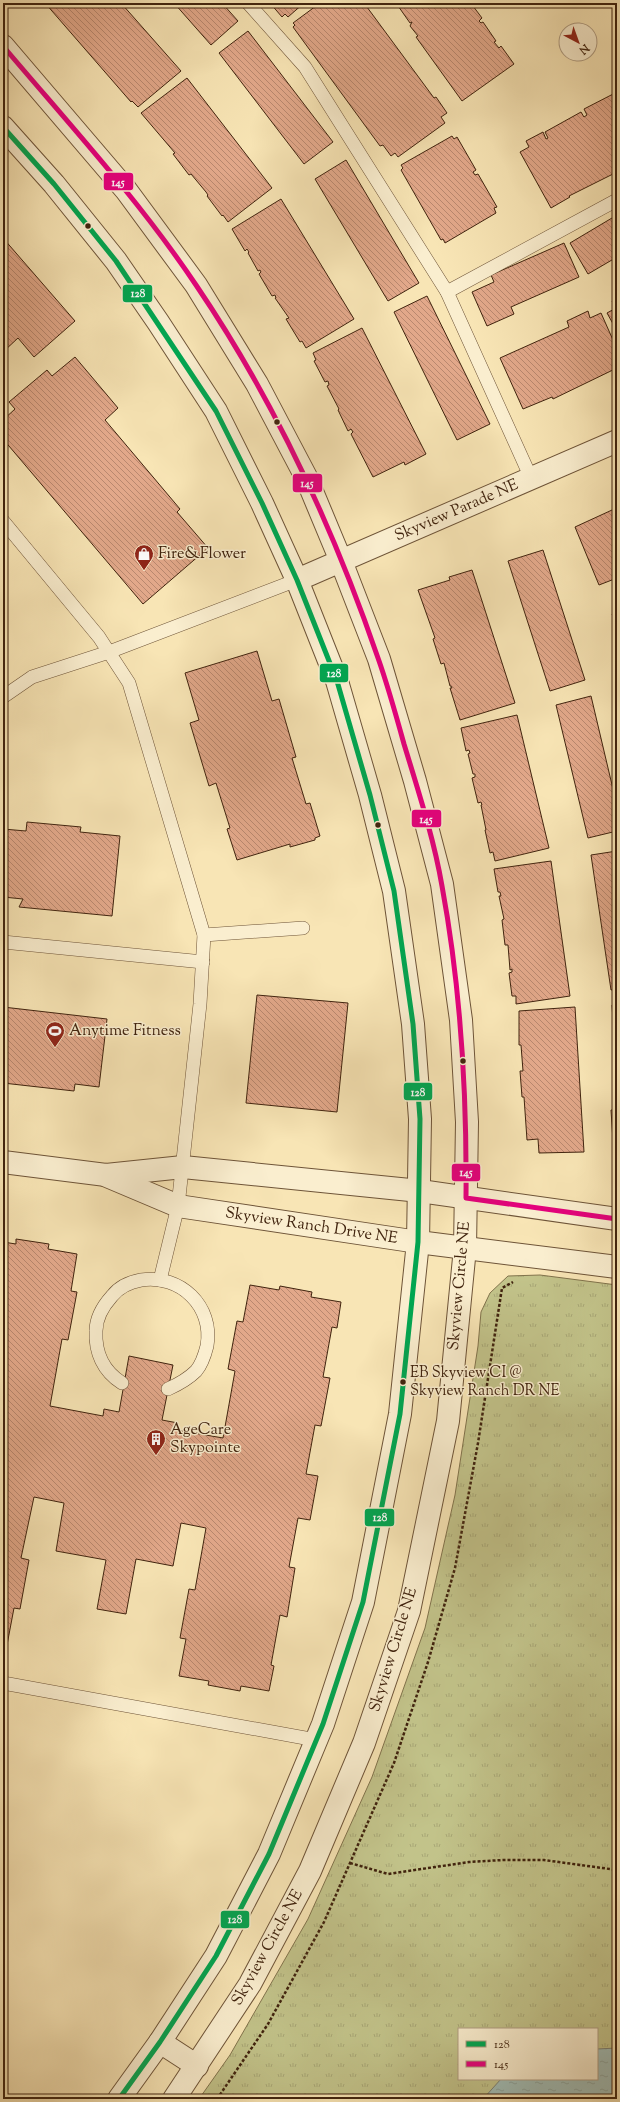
<svg xmlns="http://www.w3.org/2000/svg" width="620" height="2102" viewBox="0 0 620 2102" font-family="'Sorts Mill Goudy',serif">
<style>
.park{fill:url(#park-tufts);stroke:#81734c;fill-rule:evenodd}
.water{fill:url(#water-ripples);stroke:#7a7f73}
.building{fill:url(#building-back-hatch);stroke:#40230e}
.lines{fill:none;stroke-linecap:round;stroke-linejoin:round}
.service-casing{stroke:#6e5438;stroke-width:14}
.minor-casing{stroke:#6e5438;stroke-width:24}
.tertiary-casing{stroke:#6e5438;stroke-width:24}
.path{stroke:#40230e;stroke-width:2.5;stroke-dasharray:3 2;stroke-linecap:butt}
.service{stroke:#faeecf;stroke-width:13}
.minor{stroke:#faeecf;stroke-width:22}
.tertiary{stroke:#faeecf;stroke-width:22}
.bus-1-casing{stroke:#faeecf;stroke-width:8}
.bus-2-casing{stroke:#faeecf;stroke-width:8}
.bus-1{stroke:#00a651;stroke-width:5}
.bus-2{stroke:#e5007d;stroke-width:5}
.bus-dot{fill:#40230e;stroke:#faeecf;stroke-width:1.5}
.labels{text-anchor:middle;dominant-baseline:central;stroke-width:3;stroke-linejoin:round;paint-order:stroke}
.bus-label{font-size:15px;fill:#40230e;stroke:#faeecf;text-anchor:start}
.street-label{font-size:16px;fill:#40230e;stroke:#faeecf}
.poi-label{font-size:16px;fill:#40230e;stroke:#faeecf;text-anchor:start}
.line-badge{stroke:#faeecf;stroke-width:1.5}
.badge-label{font-size:11px;text-anchor:middle;font-weight:bold;fill:#fff}
</style>
<defs>
<pattern id="park-tufts" width="24" height="20" patternUnits="userSpaceOnUse"><rect width="24" height="20" fill="#c2c38a"/><path d="M3 7l-1-3M5 7V3M7 7l1-3M15 17l-1-3M17 17v-4M19 17l1-3" fill="none" stroke="#a8a776"/></pattern>
<pattern id="water-ripples" width="26" height="14" patternUnits="userSpaceOnUse"><rect width="26" height="14" fill="#a0bdb7"/><path d="M2 4q2-2 4 0t4 0M15 11q2-2 4 0t4 0" fill="none" stroke="#8ba29c"/></pattern>
<pattern id="building-back-hatch" width="6" height="6" patternUnits="userSpaceOnUse"><rect width="6" height="6" fill="#e2a88a"/><path d="M-1 5l2 2M0 0l6 6M5-1l2 2" fill="none" stroke="#b9886f"/></pattern>
</defs>
<rect width="100%" height="100%" fill="#f8e5b5"/>
<filter id="stains"><feTurbulence type="fractalNoise" baseFrequency=".005" numOctaves="4"/><feColorMatrix values="0 0 0 0 .2 0 0 0 0 .09 0 0 0 0 .02 0 0 0 .5 -.17"/></filter>
<radialGradient id="worn" r=".72"><stop offset=".6" stop-color="#630" stop-opacity="0"/><stop offset="1" stop-color="#630" stop-opacity=".3"/></radialGradient>
<path class="park" d="M540 1275 617 1285V2099H199L230 2055 308 1919 372 1777 425 1628 455 1495 478 1346 481 1312 490 1293 508 1276ZM459 2029H597V2079H459Z"/>
<path class="water" d="M617 2048V2099H483L501 2079H597V2049Z"/>
<g class="building">
<path d="M45 3H121L181 71 138 107 132 101 131 102Z"/>
<path d="M174 3H222L238 21 211 45Z"/>
<path d="M270 3H304L288 17 285 14 282 17Z"/>
<path d="M320 3H364L434 98 436 97 447 113 441 117 445 123 398 157 395 153 391 156 383 145 380 146 293 27 295 25 293 23Z"/>
<path d="M396 3H475L473 6 482 18 479 21 481 23 483 22 496 41 494 42 499 48 501 46 514 64 462 101 416 37 418 36 410 26 412 22 410 23Z"/>
<path d="M248 31 333 142 304 164 219 53Z"/>
<path d="M187 78 272 188 228 222 223 215 222 216 207 196 208 195 206 192 191 174 189 175 173 154 175 153 141 113Z"/>
<path d="M617 92V172L615 169V173L569 196 570 197 551 208 520 152 529 147 526 141 543 132 546 139 548 138 545 132 581 112 584 117 587 115 584 109Z"/>
<path d="M452 136 454 139 457 137 476 170 473 172 475 175 478 174 497 207 494 208 496 213 445 243 443 239 441 240 401 170 403 168 401 165Z"/>
<path d="M346 160 419 283 388 301 315 179Z"/>
<path d="M281 199 354 319 306 348 302 341 300 342 286 319 289 318 275 298H276L275 295 272 296 259 274 261 272 260 270 258 271 248 253 249 252 247 249 245 251 232 229Z"/>
<path d="M617 215V257L588 274 570 243Z"/>
<path d="M3 238 75 321 34 357 18 338 3 352Z"/>
<path d="M564 243 579 277 511 307 514 314 487 326 472 292 494 282 491 275Z"/>
<path d="M427 296 490 424 457 440 394 312Z"/>
<path d="M617 298V331L607 313 616 308 612 301Z"/>
<path d="M588 311 590 318 601 313 617 349V368L553 399 552 397 523 409 500 358 569 327 567 321Z"/>
<path d="M362 328 426 454 405 465 404 462 373 477 351 434 353 432 351 429 348 431 338 410 339 409 327 386 329 385 328 381 325 382 314 361 316 360 313 353Z"/>
<path d="M75 357 118 408 105 420 180 509 177 512 208 548 143 604 3 439V420L15 409 9 402 47 370 52 376Z"/>
<path d="M617 509V578L599 585 575 527 612 510 613 511Z"/>
<path d="M543 550 585 680 550 691 508 561Z"/>
<path d="M472 570 515 703 460 720 450 688H452L451 686H450L444 663 441 664 433 639 435 638 434 635 418 590 450 580 449 577Z"/>
<path d="M617 612V624L612 614Z"/>
<path d="M257 651 272 701 279 699 296 757 292 758 306 804 310 803 320 836 315 838V840L290 847V844L237 860 227 829 230 828 216 783 209 786 190 723 199 720 185 673Z"/>
<path d="M591 696 617 806V831L588 838 556 705Z"/>
<path d="M517 715 549 848 495 861 493 852 490 853 485 830H486L481 805H482L481 802 478 803 472 778 475 777V774H473L468 754 470 753 469 750 466 751 461 728Z"/>
<path d="M27 822 81 827 80 832 120 836 112 916 19 907 23 899 3 897V829L26 831Z"/>
<path d="M617 851V989L611 990 591 855Z"/>
<path d="M551 861 570 996 516 1004V996H512L509 973 512 972V969L510 970 508 945H505L502 920 504 919 499 896H501L500 892H498L494 869Z"/>
<path d="M257 995 348 1003 337 1112 246 1103Z"/>
<path d="M617 1004V1082L612 1005Z"/>
<path d="M3 1007 107 1019 99 1087 75 1084 74 1091 3 1083Z"/>
<path d="M575 1007 584 1152 539 1153 538 1139 527 1140 524 1097H522L520 1071H523L521 1045H519V1011Z"/>
<path d="M611 1110H617V1141H613Z"/>
<path d="M16 1239 49 1244 48 1249 77 1254 71 1291 77 1292 68 1340 62 1339 50 1406 103 1416 104 1409 119 1412 129 1356 173 1365 162 1420 178 1423 177 1430 223 1438 235 1371 228 1369 237 1321 243 1322 250 1285 279 1290 280 1286 312 1292 311 1297 341 1302 337 1328 332 1327 323 1377 330 1378 321 1426 315 1425 306 1474 318 1476 310 1520 298 1518 289 1567 295 1568 287 1617 280 1615 271 1665 274 1666 269 1691 241 1686 240 1691 208 1685 209 1681 179 1676 186 1639 180 1638 189 1589 195 1590 206 1528 181 1523 173 1566 136 1559 126 1614 97 1609 106 1560 56 1551 64 1503 34 1497 21 1558 29 1560 20 1609 14 1608 7 1645 3 1644V1242L16 1244Z"/>
</g>
<g class="lines">
<defs>
<g id="service">
<path d="M248 3 305 67 447 292 531 478"/>
<path d="M447 292 617 200"/>
<path d="M3 521 99 637 129 683 204 935 200 1004 178 1206 160 1280"/>
<path d="M3 697 32 677 109 652 297 580"/>
<path d="M204 935 303 928"/>
<path d="M3 942 203 962"/>
<path d="M122 1383C103 1371 95 1352 96 1331 96 1317 103 1306 112 1296 119 1287 130 1282 141 1280 180 1274 214 1306 207 1346 205 1354 202 1364 196 1371 188 1379 179 1384 168 1389"/>
<path d="M3 1683 316 1740"/>
</g>
<g id="minor">
<path id="s1" d="M297 580 617 441"/>
<path d="M160 2042 197 2066"/>
</g>
<g id="tertiary">
<path d="M3 46 126 190 196 285 257 384 306 477 341 561 379 659 415 781 442 884 461 1020 467 1122 465 1248 448 1421 409 1611 364 1743 310 1871 250 1984 174 2099"/>
<path d="M3 127 54 184 116 261 158 322 216 411 262 503 297 580 337 681 370 795 394 891 413 1024 420 1119 418 1242 400 1414 363 1602 323 1724 269 1854 216 1956 160 2042 119 2099"/>
<path d="M3 1162 106 1175 183 1167 420 1191 617 1219"/>
<path id="s2" d="M107 1176 178 1206 418 1242 617 1267"/>
</g>
</defs>
<use href="#service" class="service-casing"/>
<use href="#minor" class="minor-casing"/>
<use href="#tertiary" class="tertiary-casing"/>
<g class="path">
<path d="M350 1863 388 1874 469 1862 503 1860H544L617 1870"/>
<path d="M217 2099 268 2024 324 1922 394 1763 428 1662 455 1568 478 1443 502 1288 513 1282"/>
</g>
<use href="#service" class="service"/>
<use href="#minor" class="minor"/>
<use href="#tertiary" class="tertiary"/>
<defs>
<path id="bus-1" d="M3 127 54 184 116 261 216 411 262 503 297 580 337 681 370 795 394 891 413 1024 420 1119 418 1242 400 1414 363 1602 323 1724 269 1854 216 1956 160 2042 119 2099"/>
<path id="bus-2" d="M3 46C69 124 139 200 196 285 274 400 333 527 378 658 388 686 396 715 404 744 418 790 434 839 442 886 461 989 467 1093 466 1198L617 1219"/>
</defs>
<use href="#bus-1" class="bus-1-casing"/>
<use href="#bus-2" class="bus-2-casing"/>
<use href="#bus-1" class="bus-1"/>
<use href="#bus-2" class="bus-2"/>
</g>
<defs>
<symbol id="shop-pin" viewBox="-11 -11 22 30"><path d="M0 17L-7.5 6A9.5 9.5 0 1 1 7.5 6Z" fill="#8f2418" stroke="#faeecf"/><path d="M-5-2.5h2.3a2.7 3.5 0 0 1 5.4 0H5L5.5 6h-11ZM-1.5-2.5h3a1.5 2.3 0 0 0-3 0Z" fill="#fff"/></symbol>
<symbol id="stadium-pin" viewBox="-11 -11 22 30"><path d="M0 17L-7.5 6A9.5 9.5 0 1 1 7.5 6Z" fill="#8f2418" stroke="#faeecf"/><path d="M0-5a6.5 5 0 1 0 0 10a6.5 5 0 1 0 0-10ZM-3.5-1.8h7v3.6h-7Z" fill="#fff"/></symbol>
<symbol id="building-pin" viewBox="-11 -11 22 30"><path d="M0 17L-7.5 6A9.5 9.5 0 1 1 7.5 6Z" fill="#8f2418" stroke="#faeecf"/><path d="M-4-6H4V6H1V3H-1V6H-4ZM-2.5-4.3h1.7v1.8h-1.7ZM.8-4.3h1.7v1.8H.8ZM-2.5-1h1.7V.8h-1.7ZM.8-1h1.7V.8H.8Z" fill="#fff"/></symbol>
</defs>
<g fill-rule="evenodd">
<use href="#shop-pin" x="133" y="543" width="22" height="30"/>
<use href="#stadium-pin" x="44" y="1020" width="22" height="30"/>
<use href="#building-pin" x="145" y="1428" width="22" height="30"/>
</g>
<g class="bus-dot">
<circle cx="88" cy="226" r="3.5"/>
<circle cx="277" cy="422" r="3.5"/>
<circle cx="378" cy="825" r="3.5"/>
<circle cx="463" cy="1061" r="3.5"/>
<circle cx="403" cy="1382" r="3.5"/>
</g>
<g class="labels">
<g class="bus-label">
<text x="410" y="1373">EB Skyview CI @<tspan x="410" dy="18">Skyview Ranch DR NE</tspan></text>
</g>
<g class="street-label">
<text stroke="none"><textPath href="#s1" startOffset="174">Skyview Parade NE</textPath></text>
<text stroke="none"><textPath href="#s2" startOffset="212">Skyview Ranch Drive NE</textPath></text>
<text transform="translate(460 1286) rotate(-85)">Skyview Circle NE</text>
<text transform="translate(394 1650) rotate(-73)">Skyview Circle NE</text>
<text transform="translate(268 1948) rotate(-61)">Skyview Circle NE</text>
</g>
<g class="poi-label">
<text x="158" y="554">Fire&amp;Flower</text>
<text x="69" y="1031">Anytime Fitness</text>
<text x="170" y="1430">AgeCare<tspan x="170" dy="18">Skypointe</tspan></text>
</g>
</g>
<g class="line-badge">
<rect x="103" y="172" width="31" height="19" rx="4" fill="#e5007d"/>
<rect x="122" y="284" width="31" height="19" rx="4" fill="#00a651"/>
<rect x="292" y="473" width="31" height="20" rx="4" fill="#e5007d"/>
<rect x="319" y="663" width="30" height="20" rx="4" fill="#00a651"/>
<rect x="411" y="809" width="31" height="19" rx="4" fill="#e5007d"/>
<rect x="403" y="1082" width="30" height="19" rx="4" fill="#00a651"/>
<rect x="451" y="1163" width="30" height="19" rx="4" fill="#e5007d"/>
<rect x="364" y="1508" width="31" height="19" rx="4" fill="#00a651"/>
<rect x="220" y="1910" width="30" height="19" rx="4" fill="#00a651"/>
</g>
<g class="badge-label">
<text x="118" y="186">145</text>
<text x="138" y="297">128</text>
<text x="307" y="487">145</text>
<text x="334" y="677">128</text>
<text x="426" y="823">145</text>
<text x="418" y="1096">128</text>
<text x="466" y="1176">145</text>
<text x="380" y="1521">128</text>
<text x="235" y="1923">128</text>
</g>
<rect width="620" height="2102" fill="none" stroke="#f8e5b5" stroke-width="16"/>
<rect x="4" y="4" width="612" height="2094" fill="none" stroke="#40230e" stroke-width="2"/>
<rect x="8" y="8" width="604" height="2086" fill="none" stroke="#40230e"/>
<rect x="458" y="2028" width="140" height="52" fill="#faeecf" stroke="#b09d82"/>
<rect x="466" y="2041" width="20" height="6" fill="#00a651" stroke="#b09d82"/>
<text x="494" y="2048" font-size="12" fill="#40230e">128</text>
<rect x="466" y="2061" width="20" height="6" fill="#e5007d" stroke="#b09d82"/>
<text x="494" y="2068" font-size="12" fill="#40230e">145</text>
<g transform="translate(578 42) rotate(139)"><circle r="19" fill="#faeecf" stroke="#b09d82"/>
<path d="M0-3L7 15L0 10L-7 15Z" fill="#8f2418"/>
<text y="-6" font-size="11" font-weight="bold" text-anchor="middle" fill="#40230e">N</text>
</g>
<rect width="100%" height="100%" filter="url(#stains)"/>
<rect width="100%" height="100%" fill="url(#worn)"/>
</svg>
